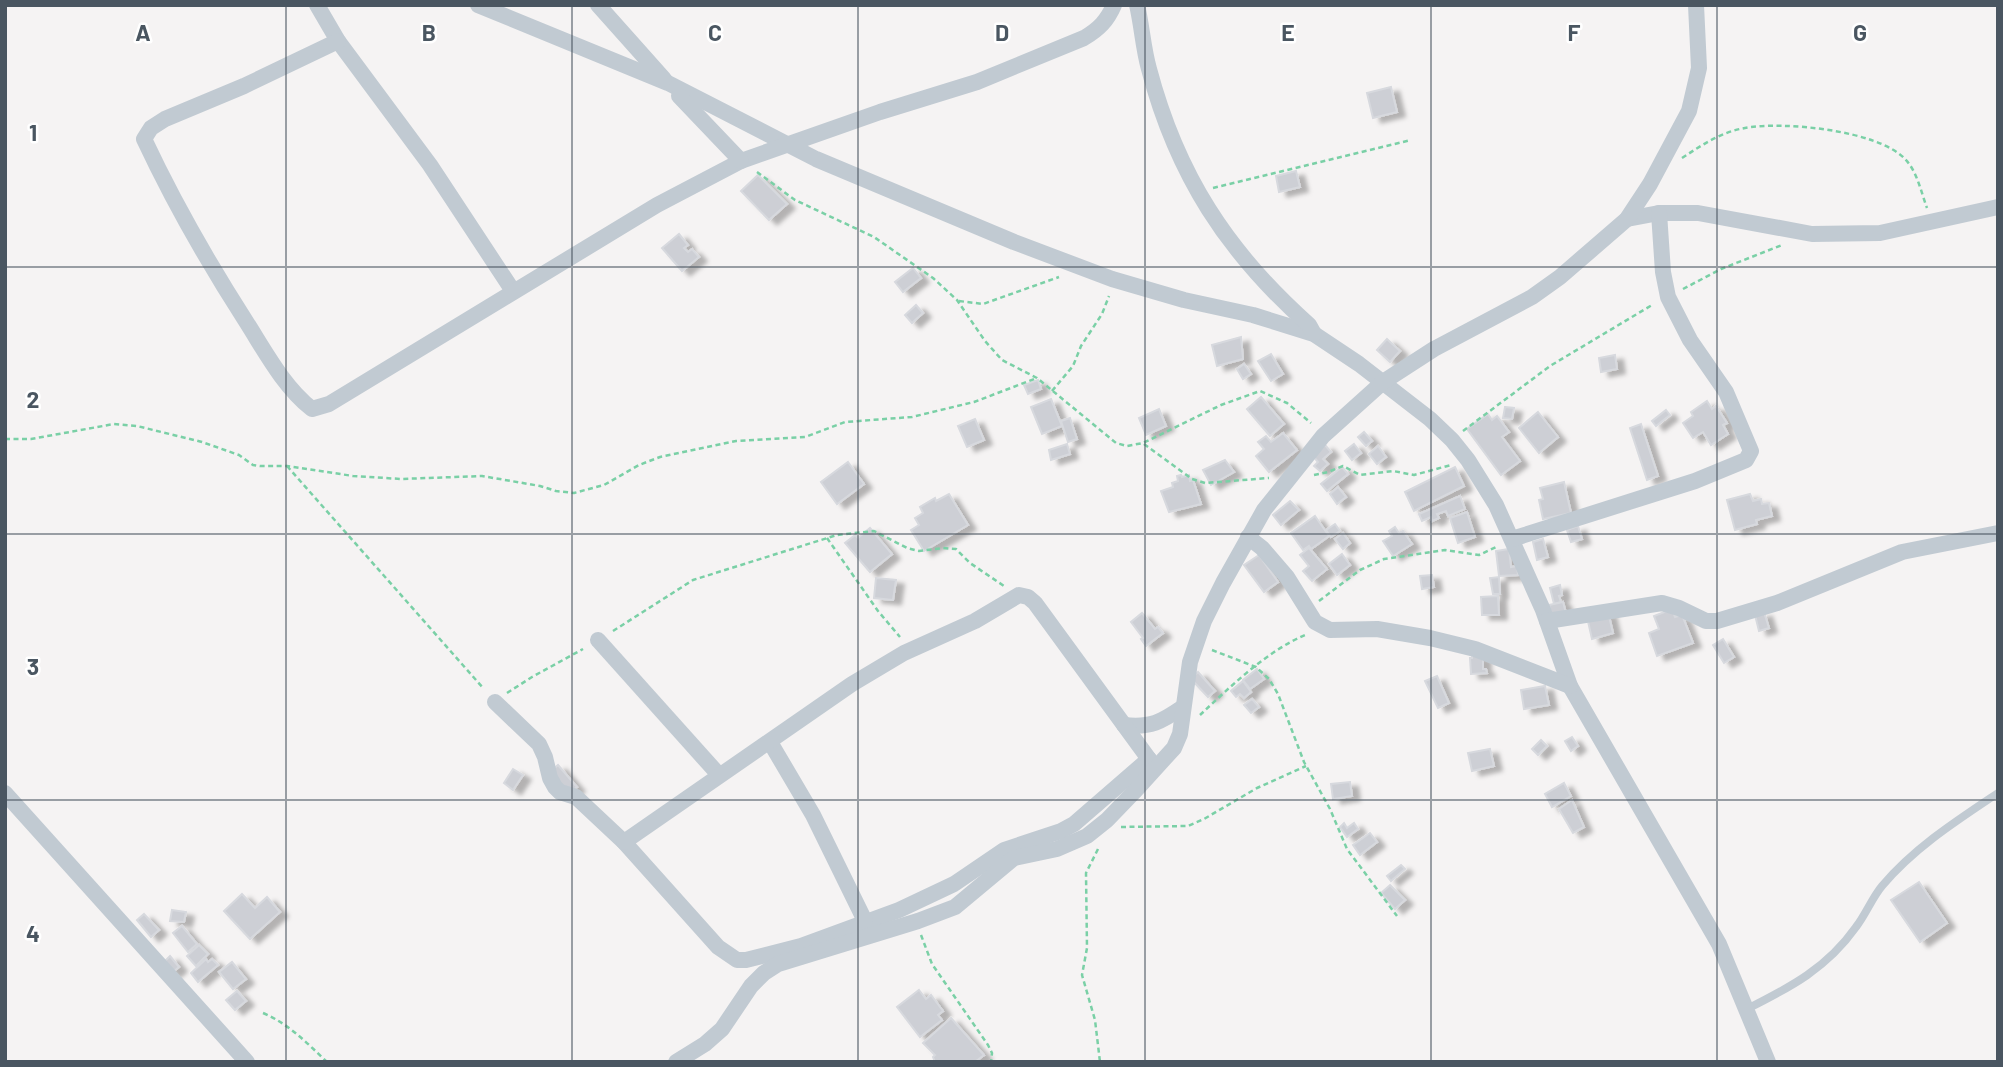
<svg xmlns="http://www.w3.org/2000/svg" width="2003" height="1067" viewBox="0 0 2003 1067" font-family="Barlow,sans-serif">
<style>
.building{fill:#cdcfd5;stroke:#d7d9de;stroke-width:2;filter:url(#shadow)}
.lines{fill:none;stroke-linecap:round;stroke-linejoin:round}
.path{stroke:#7ad0a6;stroke-width:2.5;stroke-dasharray:5 3.5;stroke-linecap:butt}
.lane{stroke:#c1cad2;stroke-width:8}
.street{stroke:#c1cad2;stroke-width:16}
.grid{fill:none;stroke:#4a5661;stroke-width:2;stroke-opacity:0.55}
.grid-label{font-size:23px;text-anchor:middle;font-weight:bold;fill:#4a5661;stroke:#fff;stroke-width:5;stroke-linejoin:round;paint-order:stroke}
</style>
<defs>
<filter id="shadow"><feDropShadow dx="8" dy="4.5" stdDeviation="2" flood-color="#0004"/></filter>
</defs>
<rect width="100%" height="100%" fill="#f5f3f3"/>
<g class="building">
<path d="M1391 87 1397 112 1373 118 1367 93Z"/>
<path d="M1296 171 1300 187 1279 192 1276 176Z"/>
<path d="M758 175 787 204 769 220 741 191Z"/>
<path d="M679 234 688 245 684 248 688 252 692 249 699 257 682 271 662 248Z"/>
<path d="M913 268 921 278 903 292 895 282Z"/>
<path d="M916 305 923 313 912 323 905 315Z"/>
<path d="M1241 337 1243 359 1217 366 1212 345Z"/>
<path d="M1387 339 1400 351 1390 362 1377 350Z"/>
<path d="M1271 354 1283 374 1271 381 1258 361Z"/>
<path d="M1615 355 1617 369 1601 372 1599 358Z"/>
<path d="M1244 364 1251 374 1243 379 1237 369Z"/>
<path d="M1038 380 1041 389 1028 394 1024 385Z"/>
<path d="M1261 397 1284 424 1270 436 1247 409Z"/>
<path d="M1051 399 1062 426 1042 434 1031 407Z"/>
<path d="M1707 401 1712 409 1716 406 1727 423 1723 425 1728 434 1711 445 1703 432 1693 438 1683 423 1693 416 1691 412Z"/>
<path d="M1505 407 1514 408 1512 419 1503 418Z"/>
<path d="M1159 409 1166 426 1146 435 1139 418Z"/>
<path d="M1666 410 1670 415 1656 426 1652 421Z"/>
<path d="M1538 412 1558 437 1539 453 1519 428Z"/>
<path d="M1488 414 1492 420 1497 416 1509 432 1502 437 1520 461 1501 475 1467 429Z"/>
<path d="M1070 418 1077 439 1068 442 1061 421Z"/>
<path d="M975 419 984 440 967 447 958 426Z"/>
<path d="M1641 424 1658 476 1647 480 1630 428Z"/>
<path d="M1364 432 1372 441 1366 446 1358 437Z"/>
<path d="M1283 433 1297 450 1269 472 1256 456 1264 449 1258 442 1266 436 1271 442Z"/>
<path d="M1067 444 1070 454 1051 460 1049 450Z"/>
<path d="M1354 444 1361 453 1352 460 1345 451Z"/>
<path d="M1325 445 1331 452 1323 459 1328 464 1320 471 1314 466 1318 462 1313 456Z"/>
<path d="M1378 446 1386 457 1377 464 1369 454Z"/>
<path d="M1225 460 1234 472 1211 485 1203 470Z"/>
<path d="M848 462 864 484 837 504 821 482Z"/>
<path d="M1342 467 1348 474 1327 491 1321 484Z"/>
<path d="M1455 467 1464 486 1414 511 1405 492Z"/>
<path d="M1181 475 1182 477 1189 475 1190 481 1193 480 1201 504 1169 512 1161 491 1173 487 1172 483 1178 481 1177 476Z"/>
<path d="M1564 482 1571 513 1543 519 1539 500 1543 499 1540 488Z"/>
<path d="M1338 487 1346 497 1337 504 1330 494Z"/>
<path d="M949 494 968 525 924 551 911 530 919 525 915 518 923 513 920 507 935 498 936 501Z"/>
<path d="M1750 494 1753 501 1761 499 1762 504 1769 503 1772 516 1756 520 1757 524 1735 530 1727 500Z"/>
<path d="M1460 496 1465 509 1448 516 1446 511 1437 514 1439 518 1432 521 1431 517 1422 521 1419 514Z"/>
<path d="M1290 501 1299 510 1281 525 1273 515Z"/>
<path d="M1467 512 1475 537 1458 543 1450 518Z"/>
<path d="M1315 516 1329 536 1311 549 1309 546 1303 550 1291 533Z"/>
<path d="M1335 524 1340 531 1331 537 1326 530Z"/>
<path d="M1578 526 1582 539 1571 542 1567 530Z"/>
<path d="M1395 527 1399 533 1403 531 1412 544 1393 556 1383 541 1392 536 1389 531Z"/>
<path d="M870 528 892 554 870 572 845 543 855 535 858 538Z"/>
<path d="M1343 533 1350 543 1343 549 1335 539Z"/>
<path d="M1543 539 1548 557 1537 560 1533 542Z"/>
<path d="M1309 548 1327 569 1312 581 1303 571 1309 566 1300 555Z"/>
<path d="M1509 549 1511 567 1517 566 1518 575 1499 576 1496 551Z"/>
<path d="M1342 554 1350 565 1337 575 1329 564Z"/>
<path d="M1259 555 1278 582 1264 592 1244 565Z"/>
<path d="M1432 575 1434 587 1422 589 1420 576Z"/>
<path d="M1499 577 1500 594H1493L1490 578Z"/>
<path d="M876 578 896 580 893 600 874 598Z"/>
<path d="M1560 585 1562 595 1559 596 1561 602 1554 604 1550 588Z"/>
<path d="M1498 596 1499 615H1482L1481 597Z"/>
<path d="M1563 602 1566 613 1552 617 1549 605Z"/>
<path d="M1672 609 1675 617 1682 615 1693 643 1657 656 1649 633 1659 629 1654 616Z"/>
<path d="M1608 612 1613 633 1592 639 1587 617Z"/>
<path d="M1764 612 1769 628 1759 631 1755 615Z"/>
<path d="M1142 613 1155 629 1158 627 1163 633 1146 646 1141 639 1143 638 1131 622Z"/>
<path d="M1723 639 1734 657 1724 663 1713 645Z"/>
<path d="M1472 654 1483 657V669H1486L1487 673 1471 674 1470 658H1472Z"/>
<path d="M1257 669 1264 679 1250 689 1243 680Z"/>
<path d="M1198 672 1215 691 1208 697 1191 679Z"/>
<path d="M1437 676 1449 703 1438 708 1425 681Z"/>
<path d="M1243 681 1251 692 1244 698 1240 694 1236 697 1231 691Z"/>
<path d="M1545 686 1549 705 1524 709 1521 690Z"/>
<path d="M1252 699 1259 707 1251 713 1244 705Z"/>
<path d="M1572 737 1578 746 1571 751 1565 741Z"/>
<path d="M1541 740 1547 746 1538 755 1532 749Z"/>
<path d="M1490 749 1494 766 1472 771 1468 753Z"/>
<path d="M558 765 577 787 569 793 550 772Z"/>
<path d="M513 769 523 775 513 790 504 783Z"/>
<path d="M1350 782 1352 796 1333 799 1331 784Z"/>
<path d="M1564 783 1571 796 1552 807 1545 794Z"/>
<path d="M1572 800 1584 827 1573 833 1559 809Z"/>
<path d="M1344 823 1347 828 1354 823 1358 829 1347 837 1340 827Z"/>
<path d="M1370 833 1377 842 1360 855 1353 845Z"/>
<path d="M1401 865 1405 869 1391 881 1387 876Z"/>
<path d="M1919 882 1947 923 1920 942 1891 900Z"/>
<path d="M1390 885 1405 900 1395 909 1381 893Z"/>
<path d="M242 894 255 908 267 897 280 912 250 939 224 911Z"/>
<path d="M172 910 186 912 184 922 170 921Z"/>
<path d="M144 914 159 930 151 937 137 920Z"/>
<path d="M182 926 197 944 188 952 173 933Z"/>
<path d="M199 945 208 954 196 966 187 956Z"/>
<path d="M170 956 179 967 172 973 163 963Z"/>
<path d="M206 959 208 962 212 959 218 965 198 982 191 973Z"/>
<path d="M232 962 246 979 233 989 219 972Z"/>
<path d="M919 990 926 999 931 995 943 1011 938 1015 942 1020 920 1037 897 1007Z"/>
<path d="M237 991 246 1001 235 1010 226 1000Z"/>
<path d="M951 1018 984 1055 975 1062H935L933 1057 935 1055 923 1043Z"/>
</g>
<g class="lines">
<g class="path">
<path d="M1682 158C1702 145 1721 132 1745 128 1782 121 1878 130 1905 159 1917 171 1921 192 1927 208"/>
<path d="M757 172 795 200 874 237 933 278 957 300 985 341 1002 360 1037 378 1116 443 1127 446 1143 443 1221 405 1260 391 1287 403 1311 423"/>
<path d="M1213 188 1411 140"/>
<path d="M1683 289 1721 269 1782 245"/>
<path d="M959 301 983 304 1059 277"/>
<path d="M1052 391 1073 366 1081 346 1102 314 1109 296"/>
<path d="M1463 431 1550 366 1652 305"/>
<path d="M5 439H31L114 424 137 426 202 442 239 455 253 465 260 466H287L353 476 401 479 482 476 540 486 556 491 574 493 604 485 639 465 660 457 736 441 805 437 845 422 912 417 974 402 1037 378"/>
<path d="M1144 444 1192 479 1205 483 1269 478"/>
<path d="M287 466 484 689"/>
<path d="M1314 475 1328 472 1343 466 1360 475 1393 471 1414 475 1451 465"/>
<path d="M827 538 878 611 900 637"/>
<path d="M1319 601 1360 570 1384 559 1445 550 1479 555 1496 547"/>
<path d="M613 631 693 580 837 535 874 531 907 548 919 551 943 548 956 549 970 563 1004 586"/>
<path d="M1212 650 1256 667 1269 679 1278 694 1304 762 1330 809 1347 849 1397 916"/>
<path d="M507 693 532 677 583 649"/>
<path d="M1200 715C1230 687 1267 651 1305 635"/>
<path d="M1121 827 1188 826 1204 819 1257 788 1306 766"/>
<path d="M1098 849 1086 873 1087 948 1082 975 1095 1020 1100 1062"/>
<path d="M921 935 932 964 988 1045 992 1053 991 1062"/>
<path d="M263 1013C289 1024 307 1043 327 1062"/>
</g>
<path class="lane" d="M1747 1009C1791 987 1827 968 1856 927 1866 914 1872 898 1882 886 1914 848 1956 821 1998 793"/>
<g class="street">
<path d="M317 5 338 41 430 165 513 291"/>
<path d="M478 5 668 83 816 159 1014 242 1112 279 1184 300 1253 315 1314 334 1359 364 1430 419 1452 440 1468 460 1496 505 1543 610 1570 686 1719 944 1768 1062"/>
<path d="M598 5 664 79"/>
<path d="M1137 5C1142 26 1143 48 1149 69 1177 175 1227 252 1309 325L1314 334"/>
<path d="M338 41 244 86 165 119 151 128 144 139C174 203 209 264 247 323 266 353 284 387 312 409L329 404 657 205 741 161 880 112 977 82 1084 38C1099 29 1107 21 1114 5"/>
<path d="M679 96 741 161"/>
<path d="M1627 219 1659 213H1698L1812 234 1880 233 1998 207"/>
<path d="M1248 537 1262 548 1287 577 1315 622 1330 630 1377 629 1430 638 1475 649 1570 686"/>
<path d="M1512 539 1695 481 1746 460 1751 451 1726 392 1690 340 1668 297 1663 272 1659 213"/>
<path d="M1547 621 1662 603 1679 608 1706 621H1717L1777 603 1902 552 1998 533"/>
<path d="M598 640 719 775"/>
<path d="M495 702 539 744 545 757 550 778 555 787 560 792 576 797 624 842 718 947 737 960H746L801 946 899 910 954 884 1004 850 1061 831 1074 824 1149 759"/>
<path d="M1124 725C1151 728 1161 722 1183 707"/>
<path d="M770 742 813 815 865 921"/>
<path d="M5 793 247 1062"/>
<path d="M624 842 852 684 904 653 975 621 1019 595 1028 597 1035 603 1154 766"/>
<path d="M676 1062 705 1044 722 1029 751 986 764 973 778 964 918 921 955 907 1014 858 1057 849 1087 836 1107 820 1134 792 1174 748 1180 734 1190 662 1204 621 1223 583 1264 510 1323 436 1383 382 1434 349 1532 297 1560 277 1627 219 1650 184 1689 111 1699 68 1696 5"/>
</g>
</g>
<path class="grid" d="M286 5V1062M572 5V1062M858 5V1062M1145 5V1062M1431 5V1062M1717 5V1062M5 267H1998M5 534H1998M5 800H1998"/>
<g class="grid-label">
<text x="143" y="41">A</text>
<text x="429" y="41">B</text>
<text x="715" y="41">C</text>
<text x="1002" y="41">D</text>
<text x="1288" y="41">E</text>
<text x="1574" y="41">F</text>
<text x="1860" y="41">G</text>
<text x="33" y="141">1</text>
<text x="33" y="408">2</text>
<text x="33" y="675">3</text>
<text x="33" y="942">4</text>
</g>
<rect width="2003" height="1067" fill="none" stroke="#4a5661" stroke-width="14"/>
</svg>
